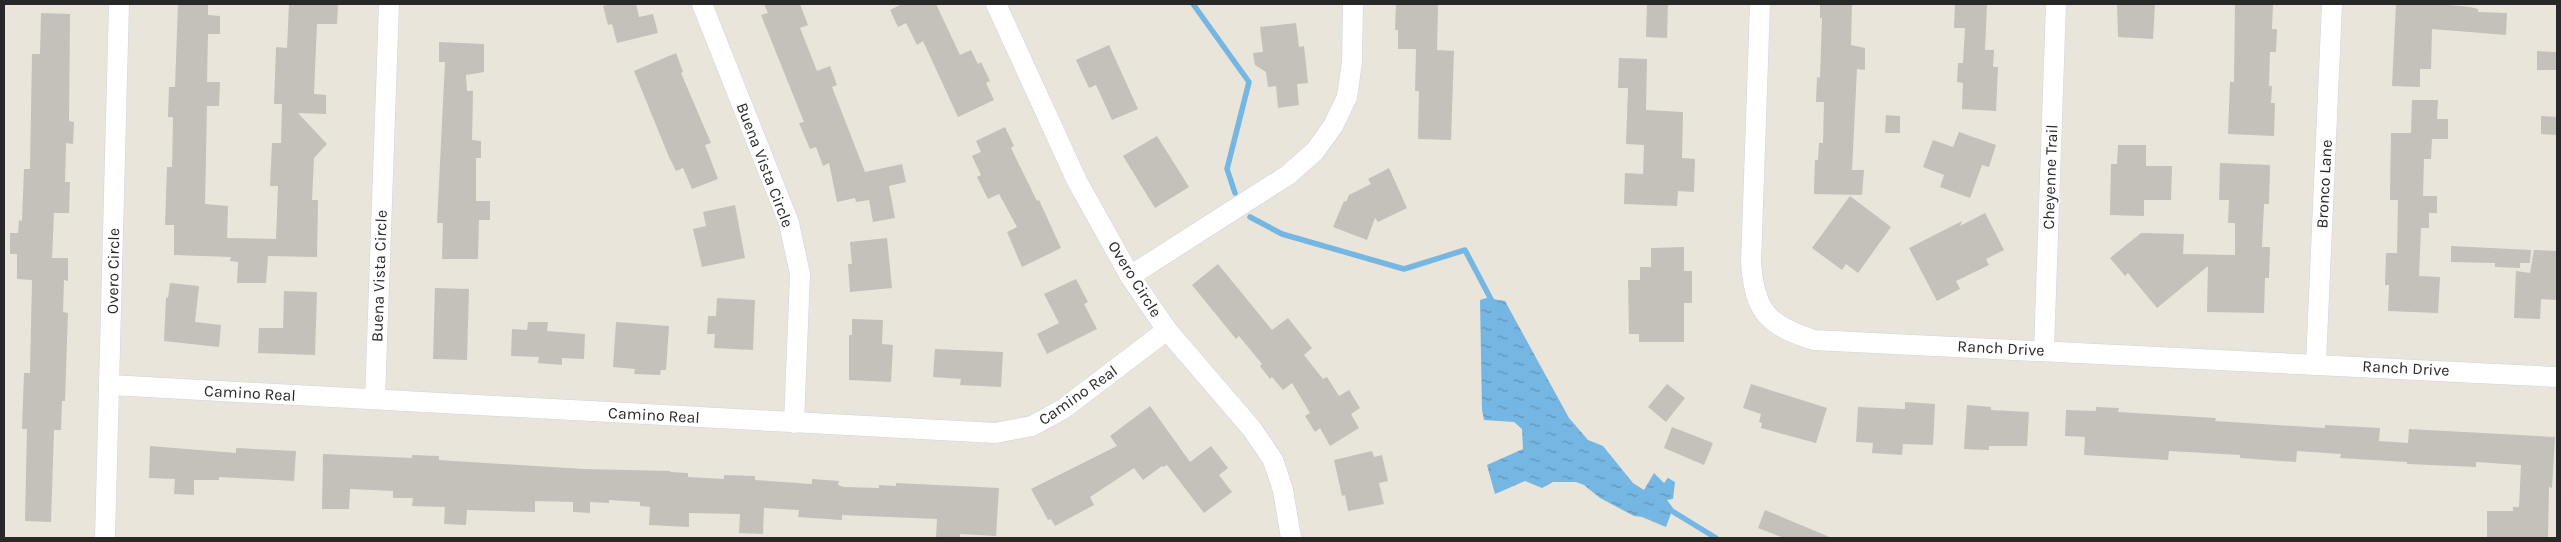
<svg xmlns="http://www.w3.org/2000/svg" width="2561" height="542" viewBox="0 0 2561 542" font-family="Karla,sans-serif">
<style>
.water{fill:url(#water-ripples)}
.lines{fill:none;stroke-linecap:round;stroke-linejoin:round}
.stream{stroke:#76b6e2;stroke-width:5.5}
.building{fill:#c4c1ba}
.minor-casing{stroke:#d0d1df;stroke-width:21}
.minor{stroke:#fff;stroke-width:20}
.labels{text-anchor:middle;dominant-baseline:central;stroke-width:4;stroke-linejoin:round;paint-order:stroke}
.street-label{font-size:16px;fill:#282828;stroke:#fff}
</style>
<defs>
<pattern id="water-ripples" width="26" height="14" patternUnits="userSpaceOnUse" patternTransform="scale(1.25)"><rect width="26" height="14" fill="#76b6e2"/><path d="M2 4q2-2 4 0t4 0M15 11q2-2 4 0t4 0" fill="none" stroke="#6194b7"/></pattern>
</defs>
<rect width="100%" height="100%" fill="#e9e5db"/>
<path class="water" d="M1486 298 1505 301 1569 418 1588 440 1603 446 1633 483 1644 490 1654 473 1664 483 1668 478 1675 482 1673 499 1667 500 1673 508 1666 527 1642 517 1634 516 1600 498 1584 485 1576 482H1553L1542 488 1525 481 1495 494 1487 465 1523 449 1522 429 1514 422 1484 420 1482 410 1480 300Z"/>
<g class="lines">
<g class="stream">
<path d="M1193 4 1249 82 1227 169 1235 193"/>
<path d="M1250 217 1282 234 1404 269 1465 250 1494 305"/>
<path d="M1667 508 1716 538"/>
</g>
</g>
<g class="building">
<path d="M178 4H208V15L220 16V34H208L207 82H220L219 106H207L205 204 228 206 227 238 276 239 278 186H270L272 143H281L282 104H274L276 47 287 48 289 4H338L337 24H317L314 94 326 95V114L298 113 327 144 314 158 312 200H318L317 257 268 256 266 283H237L238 262 230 261 231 257 174 255V225H165L167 167H172L173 117H168L169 87H175Z"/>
<path d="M611 4H636L639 17 653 14 658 33 617 43 612 24 608 25 603 6Z"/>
<path d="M764 4H800L808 25 800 28 817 71 830 66 837 85 832 87 865 172 902 164 906 182 889 186 895 218 873 222 869 200 856 202 855 198 837 202 829 163 823 166 816 147 810 149 799 123 804 122 761 15 768 13Z"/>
<path d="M902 4H936L960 55 971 50 978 64 981 62 990 81 986 83 994 100 958 117 923 41 917 45 906 23 898 27 890 10Z"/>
<path d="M1396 4H1438L1437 50 1454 51 1451 140 1418 139 1419 91H1415L1416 49H1398V30H1395Z"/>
<path d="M1647 4H1668L1667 38 1646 37Z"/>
<path d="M1820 4H1852L1851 45 1865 48V70L1857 69 1852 170H1864L1862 195 1814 194 1815 160H1818L1819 143H1823L1824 102H1816L1817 77 1820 78 1822 18H1820Z"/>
<path d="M1955 4H1987L1985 50H1994L1993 67H1998L1996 111 1962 109 1963 83 1957 82 1958 63H1963L1965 28H1954Z"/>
<path d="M2117 4H2155L2153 39 2118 37Z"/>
<path d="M2235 4H2273L2272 29H2277L2276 52H2270L2269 86H2272L2271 103H2275L2274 136 2228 134 2230 82H2234Z"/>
<path d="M2396 4H2440L2470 7 2478 9V12L2507 13 2506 35 2432 29 2431 69H2420V87L2392 86Z"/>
<path d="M41 13 70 14 69 121 74 122 73 144 66 143 65 182H70L69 213H54L52 258H68V281L64 280 63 312 68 313 65 401H62L61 430H54L51 522 25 521 27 429H22L24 373H30L32 280 17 279V254H10V233H18L19 220 22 221 24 169H30L32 54H40Z"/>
<path d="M1296 23 1299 47 1304 46 1308 83 1297 84 1299 105 1278 108 1276 86 1268 87 1266 72 1255 65 1253 53 1263 52 1260 27Z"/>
<path d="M439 42 484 44V72L466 75 467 91H473L472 140 481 141V158H476V201H490V220H479L478 259H442L443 223H437L445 62H439Z"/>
<path d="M1109 45 1138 109 1112 120 1096 85 1089 88 1076 60Z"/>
<path d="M2537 51 2557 52V70H2537Z"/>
<path d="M676 53 683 72 681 73 711 143 705 145 718 179 692 189 683 168 676 171 669 157 634 71Z"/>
<path d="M1619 58 1647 59 1646 110 1683 112 1682 158 1695 159 1694 192 1678 191 1677 206 1624 204 1625 173 1643 174 1644 145 1626 144 1628 88H1618Z"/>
<path d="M2412 100H2438L2437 119H2448V139H2432L2431 159H2424L2423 196H2437V213H2429V228H2421L2419 276 2440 277 2438 313 2388 311 2389 285H2385L2386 253H2397L2398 200H2390L2391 133H2411Z"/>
<path d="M1886 115 1900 116V133H1885Z"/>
<path d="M2541 116 2557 117V135L2541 134Z"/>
<path d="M1005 127 1014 146 1011 148 1037 201 1039 200 1061 248 1022 267 1007 232 1017 227 999 194 988 199 977 177 981 175 972 156 981 152 976 141Z"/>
<path d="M1959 132 1996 145 1989 167 1982 165 1970 198 1940 187 1944 175 1923 167 1933 140 1953 147Z"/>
<path d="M1157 136 1189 187 1155 208 1123 156Z"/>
<path d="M2118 145H2146V166H2172L2171 200H2144V216L2110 215 2111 164H2117Z"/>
<path d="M2220 163 2270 165 2269 204H2264L2262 247H2270L2269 278H2265L2264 313 2207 312 2208 266 2157 308 2128 273 2125 276 2110 258 2141 233 2184 234 2183 254 2235 255V223H2228L2229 200H2219Z"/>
<path d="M1389 168 1407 208 1378 222 1375 218 1367 240 1333 227 1344 201 1346 202 1349 195 1371 184 1368 179Z"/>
<path d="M1850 196 1891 227 1858 273 1846 264 1842 270 1812 248Z"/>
<path d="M735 205 745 258 702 267 693 229 706 226 703 212Z"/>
<path d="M1985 213 2004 250 1986 259 1989 265 1956 281 1960 289 1937 301 1909 248 1962 221 1960 226Z"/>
<path d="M887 238 892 288 850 292 848 264H852L850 242Z"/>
<path d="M2451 246 2531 250 2530 263H2520V268L2495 267V263L2451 262Z"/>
<path d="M1684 247V271H1692V303H1684V342H1639V334H1629L1628 280H1640V267H1651V248Z"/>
<path d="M2534 250 2557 251V300L2541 299 2540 319 2514 318 2516 271 2530 273Z"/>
<path d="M1218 264 1272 330 1288 318 1312 348 1304 355 1323 379 1327 377 1339 396 1349 390 1360 408 1351 414 1359 428 1330 446 1320 428 1315 432 1305 416 1310 413 1292 383 1283 390 1272 377 1270 379 1260 366 1262 364 1239 336 1236 339 1192 285Z"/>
<path d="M1076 279 1088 302 1084 304 1097 329 1047 354 1037 334 1059 323 1044 294Z"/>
<path d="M170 283 199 286 195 322 221 325 219 347 164 341 166 297 168 298Z"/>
<path d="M435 288 469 289 467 360 433 359Z"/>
<path d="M284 291 317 292 315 355 258 353 259 328H283Z"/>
<path d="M717 298 755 300 753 350 714 348 715 334H707L708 316H716Z"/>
<path d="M852 319 883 320 882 344 893 345 891 382 849 380V335H852Z"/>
<path d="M528 322H548L547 331 585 334 584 359 562 358V365L538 363 539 357 511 356 512 329 527 330Z"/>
<path d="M616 322 669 326 666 370H661L660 375 634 374 635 369 613 367Z"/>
<path d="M935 349 1003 352 1001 387 960 385 961 379 933 377Z"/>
<path d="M1667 384 1685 398 1666 422 1648 407Z"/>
<path d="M1751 384 1827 408 1816 443 1761 428 1762 423 1759 422 1761 414 1743 408Z"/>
<path d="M1905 402 1935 404 1933 445 1903 444 1902 455 1872 453 1873 443 1856 442 1858 407 1905 409Z"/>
<path d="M1967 405 1991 407V410L2029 412 2027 446H1989V450L1964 449Z"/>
<path d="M1150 406 1190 462 1211 446 1228 468 1219 475 1232 492 1204 513 1167 465 1163 467 1162 466 1143 480 1134 468 1090 497 1094 505 1055 526 1051 519 1048 520 1031 489 1117 446 1110 436Z"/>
<path d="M2096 407 2119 408 2118 412 2216 418 2215 421 2325 428V425L2380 428 2379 441 2408 443 2409 429 2555 437 2552 488 2549 487 2548 538H2487V511H2513V507H2519L2521 465 2476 462V467L2407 464V462L2340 458 2341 454 2297 451 2296 462 2240 458V455L2169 451 2168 460 2084 455 2085 437 2065 436 2066 410 2096 411Z"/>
<path d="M1672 427 1713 443 1704 465 1664 448Z"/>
<path d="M150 446 236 453V448L296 451 294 481 219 477V480H194V495L174 494 175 479 149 478Z"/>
<path d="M1372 451 1374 457 1382 455 1388 481 1379 483 1384 504 1348 511 1345 495 1342 496 1334 460Z"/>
<path d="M323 454 412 458V455L439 456V460L453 461 584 469 670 471V472L688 473V477L724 479V475L755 476V480L812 484V479L839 481 838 485 844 487 879 488V485L896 486V483L999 488 996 536 960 534V538H936L937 519 842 515V520L798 517 799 510 764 508 763 534 739 533 740 514 689 513V527L649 525 650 507 640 506V502L609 500V503L590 502V513L573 512V502L535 501V512L467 510 466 525 444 524 445 507 412 506 413 498H393V491L350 489 349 509H322Z"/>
<path d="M1765 510 1832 538H1784L1758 528Z"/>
</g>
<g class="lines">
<defs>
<g id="minor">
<path d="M702 4 789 223 800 274 794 423"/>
<path d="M996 4 1077 181 1130 276 1167 330 1252 429 1273 460 1283 490 1291 538"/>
<path d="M1760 4 1751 263C1755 312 1767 325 1814 340L2557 377"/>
<path d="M1130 276 1288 175 1315 151 1333 126 1347 97 1352 62 1353 4"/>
<path d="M2044 350 2056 4"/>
<path d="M2316 363 2332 4"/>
<path d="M110 385 995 433 1032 426 1063 409 1167 330"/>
<path d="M375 399 389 4"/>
<path d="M105 538 119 4"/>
</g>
</defs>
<use href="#minor" class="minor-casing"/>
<use href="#minor" class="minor"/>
</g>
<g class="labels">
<g class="street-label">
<text transform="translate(765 165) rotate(69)">Buena Vista Circle</text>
<text transform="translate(2050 177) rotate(-88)">Cheyenne Trail</text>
<text transform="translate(2324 184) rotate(-87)">Bronco Lane</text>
<text transform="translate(113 271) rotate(-89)">Overo Circle</text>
<text transform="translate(379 276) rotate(-88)">Buena Vista Circle</text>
<text transform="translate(1135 279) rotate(58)">Overo Circle</text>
<text transform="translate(2001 348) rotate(3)">Ranch Drive</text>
<text transform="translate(2406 368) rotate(3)">Ranch Drive</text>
<text transform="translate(250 393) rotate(3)">Camino Real</text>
<text transform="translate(1078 395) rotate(-35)">Camino Real</text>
<text transform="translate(654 415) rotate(3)">Camino Real</text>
</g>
</g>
<rect width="2561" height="542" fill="none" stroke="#282828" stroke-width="10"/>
</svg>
